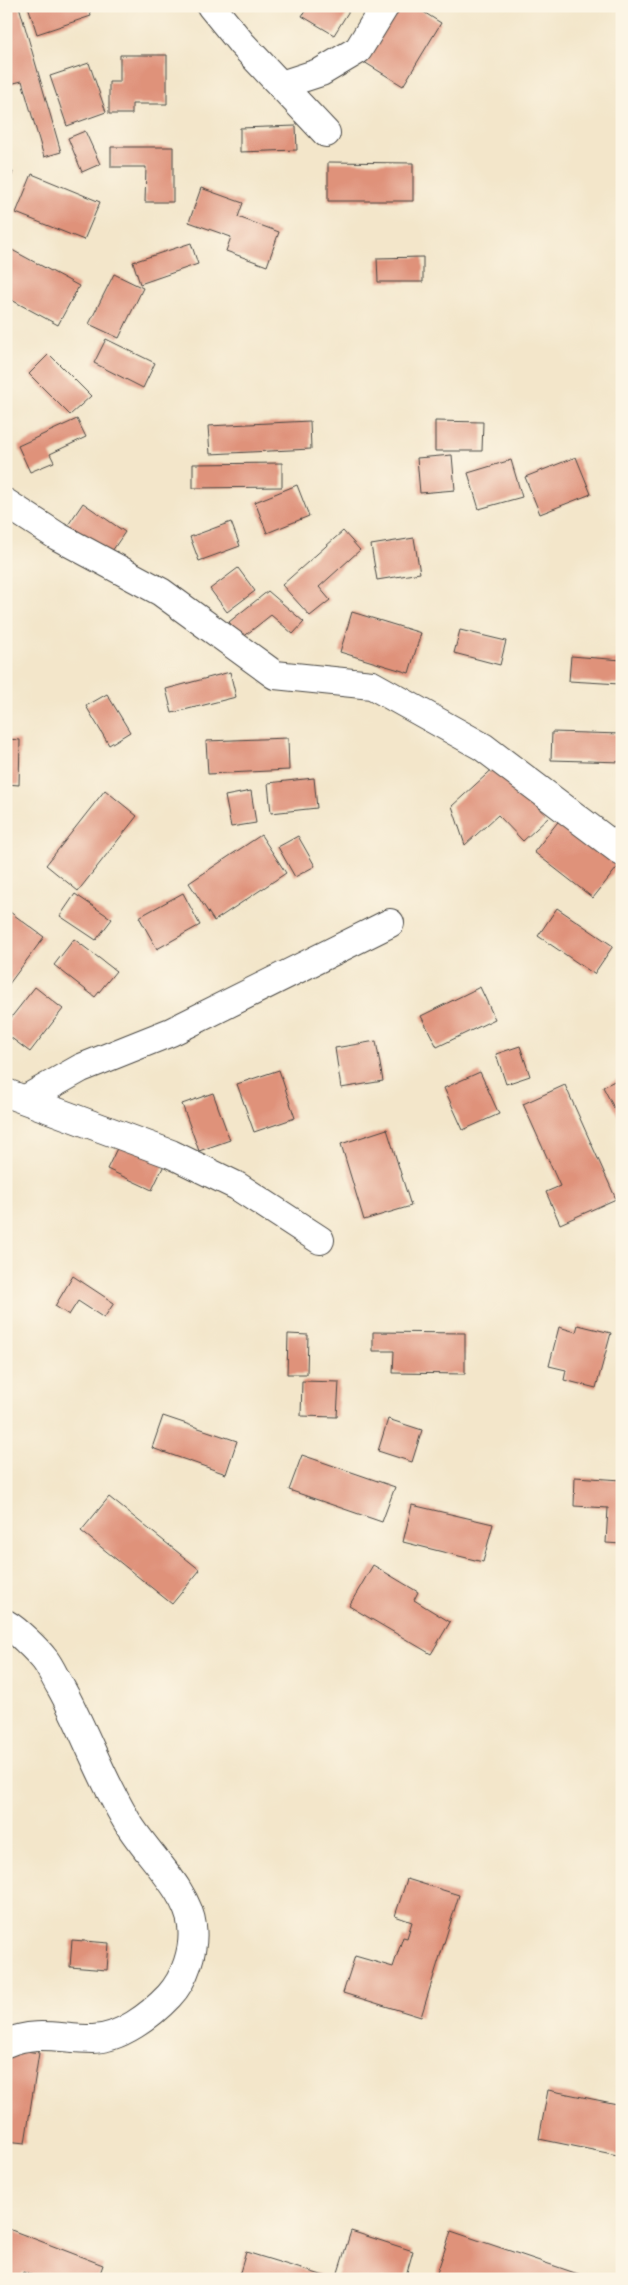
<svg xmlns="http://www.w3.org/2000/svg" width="628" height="2285" viewBox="0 0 628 2285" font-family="Itim,sans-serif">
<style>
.building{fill:#df927a}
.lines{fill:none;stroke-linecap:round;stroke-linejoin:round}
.minor-casing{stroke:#494743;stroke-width:30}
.minor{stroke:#fff;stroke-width:28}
</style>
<rect width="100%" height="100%" fill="#fcf5e5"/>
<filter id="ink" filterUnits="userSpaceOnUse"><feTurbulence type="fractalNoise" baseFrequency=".02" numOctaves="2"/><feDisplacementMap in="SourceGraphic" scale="10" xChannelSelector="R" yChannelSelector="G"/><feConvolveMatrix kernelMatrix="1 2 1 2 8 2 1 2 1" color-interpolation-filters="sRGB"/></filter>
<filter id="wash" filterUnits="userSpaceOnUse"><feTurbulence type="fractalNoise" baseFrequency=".0096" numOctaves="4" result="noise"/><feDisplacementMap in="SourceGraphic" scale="20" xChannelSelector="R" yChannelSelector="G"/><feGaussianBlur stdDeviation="1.12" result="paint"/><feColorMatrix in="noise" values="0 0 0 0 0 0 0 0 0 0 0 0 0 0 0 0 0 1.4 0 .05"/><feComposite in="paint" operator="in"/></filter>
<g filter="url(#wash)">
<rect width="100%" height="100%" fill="#f3e6ca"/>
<g id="blocks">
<g class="building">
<path d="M19 6 61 152 44 157 22 81 6 85V10Z"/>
<path d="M28 6H88L91 16 37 34Z"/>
<path d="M308 6H352L334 35 302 16Z"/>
<path d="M397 6H414L441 23 403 86 364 62Z"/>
<path d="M120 55H167V104H132V114H109V82H120Z"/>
<path d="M89 63 106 112 67 126 50 76Z"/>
<path d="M296 126 297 150 240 152V128Z"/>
<path d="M85 131 100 164 82 172 68 138Z"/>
<path d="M111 147H173V202H145L146 167H111Z"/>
<path d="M328 162 413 163V201H328Z"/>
<path d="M6 170 13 172 7 189H6Z"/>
<path d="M32 174 100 202 84 240 16 213Z"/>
<path d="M201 188 243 203 238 217 279 232 267 266 226 251 231 237 189 222Z"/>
<path d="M191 243 198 264 140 284 133 262Z"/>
<path d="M12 250 79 286 58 325 6 297V260Z"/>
<path d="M423 257V282H378L377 258Z"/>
<path d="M114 274 143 288 119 338 89 324Z"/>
<path d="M106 339 155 363 143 388 94 363Z"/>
<path d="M49 354 91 396 70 415 29 374Z"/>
<path d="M77 419 86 437 50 454 54 462 30 472 18 446Z"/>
<path d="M310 421 311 449 210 454 208 426Z"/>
<path d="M435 421 483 422 482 451H435Z"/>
<path d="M452 455 455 490 420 493 417 458Z"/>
<path d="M576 457 591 494 540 514 525 477Z"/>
<path d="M511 460 522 497 479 509 468 473Z"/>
<path d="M282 463V487L193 488V464Z"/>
<path d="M297 485 309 516 267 533 255 502Z"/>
<path d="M83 503 125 532 106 560 64 531Z"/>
<path d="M231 522 240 546 199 561 190 537Z"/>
<path d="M343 531 360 550 319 587 330 600 310 616 282 585Z"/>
<path d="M414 538 420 573 377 580 371 545Z"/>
<path d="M238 568 255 591 227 612 210 589Z"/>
<path d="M268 591 304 622 293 634 271 615 242 638 229 622Z"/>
<path d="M352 612 421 633 409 673 340 652Z"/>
<path d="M460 630 506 641 500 665 454 653Z"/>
<path d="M571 656 622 660 620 684 569 681Z"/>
<path d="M230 672 236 697 172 713 166 689Z"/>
<path d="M107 694 130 732 109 745 86 706Z"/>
<path d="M552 732 622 734V762L551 760Z"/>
<path d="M288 738 289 770 208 774 206 741Z"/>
<path d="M6 739 20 740 19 785 6 784Z"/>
<path d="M498 764 548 818 523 841 498 815 465 845 452 806Z"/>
<path d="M314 778 317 808 271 813 268 783Z"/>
<path d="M105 790 137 816 78 891 46 865Z"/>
<path d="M251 791 256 823 231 827 225 796Z"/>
<path d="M561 818 620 864 593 898 534 852Z"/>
<path d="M261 835 286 873 214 921 189 883Z"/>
<path d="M298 836 315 866 295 877 278 847Z"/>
<path d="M183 893 200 925 157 949 139 917Z"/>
<path d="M75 894 112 919 96 940 60 916Z"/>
<path d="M557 908 613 946 594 974 538 936Z"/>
<path d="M10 912 44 937 6 988V918Z"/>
<path d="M74 939 116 971 95 997 54 965Z"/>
<path d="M35 987 63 1009 30 1052 6 1034V1024Z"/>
<path d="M480 987 495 1019 437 1047 421 1016Z"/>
<path d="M376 1041 383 1081 341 1088 335 1048Z"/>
<path d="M520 1046 530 1076 506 1084 496 1054Z"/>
<path d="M279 1070 295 1118 254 1132 237 1084Z"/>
<path d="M480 1072 499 1114 463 1130 444 1088Z"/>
<path d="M622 1077V1123L603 1087Z"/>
<path d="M565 1085 616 1199 560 1224 546 1192 560 1186 523 1104Z"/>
<path d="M213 1093 230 1140 199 1151 182 1104Z"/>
<path d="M387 1129 411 1206 364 1220 341 1144Z"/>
<path d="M122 1138 167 1159 152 1190 107 1169Z"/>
<path d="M73 1276 114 1303 104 1318 78 1301 69 1315 55 1306Z"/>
<path d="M578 1325 611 1333 596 1388 564 1380 566 1370 549 1366 559 1327 576 1332Z"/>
<path d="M373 1332 465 1333V1374L393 1373 394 1351H373Z"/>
<path d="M288 1334 308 1335 307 1374H287Z"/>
<path d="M302 1381 339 1382 337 1417 301 1416Z"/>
<path d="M163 1416 237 1441 226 1474 152 1448Z"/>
<path d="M388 1419 422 1430 412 1462 378 1451Z"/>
<path d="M302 1455 395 1487 382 1522 289 1490Z"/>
<path d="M575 1477 622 1480V1544L606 1543 608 1508 574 1506Z"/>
<path d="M109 1497 200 1570 172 1604 81 1531Z"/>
<path d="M412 1505 493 1524 483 1562 403 1542Z"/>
<path d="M373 1565 418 1592 414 1600 450 1622 431 1654 349 1606Z"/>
<path d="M407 1879 459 1895 421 2017 343 1993 355 1956 393 1967 403 1937 407 1938 412 1922 395 1916Z"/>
<path d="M72 1940 109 1943 107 1970 70 1967Z"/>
<path d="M8 2048 39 2053 25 2143 6 2141Z"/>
<path d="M548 2090 622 2105V2156L539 2139Z"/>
<path d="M6 2228 103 2265 98 2279H41L23 2272 21 2279H6Z"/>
<path d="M351 2231 413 2251 405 2279H336Z"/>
<path d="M451 2231 590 2278V2279H435Z"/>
<path d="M246 2252 331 2278V2279H238Z"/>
</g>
</g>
</g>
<g filter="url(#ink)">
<use href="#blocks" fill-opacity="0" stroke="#494743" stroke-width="1"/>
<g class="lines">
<defs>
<g id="minor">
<path d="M211 6 242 44 326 133"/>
<path d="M281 85 321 72 358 50 385 6"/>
<path d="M6 503 57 536 161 592 275 675 372 685 483 747 622 852"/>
<path d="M6 1093 171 1154 237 1186 320 1240"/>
<path d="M26 1099 81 1068 171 1032 390 923"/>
<path d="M6 1624C17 1630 37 1650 45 1660 51 1668 55 1678 60 1686 84 1729 100 1776 125 1818 143 1851 188 1889 192 1926 195 1949 185 1979 169 1996 151 2015 120 2039 92 2039 60 2039 38 2030 6 2043"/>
</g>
</defs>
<use href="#minor" class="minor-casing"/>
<use href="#minor" class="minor"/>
</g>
</g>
<rect width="628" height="2285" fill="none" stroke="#fcf5e5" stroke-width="25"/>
</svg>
